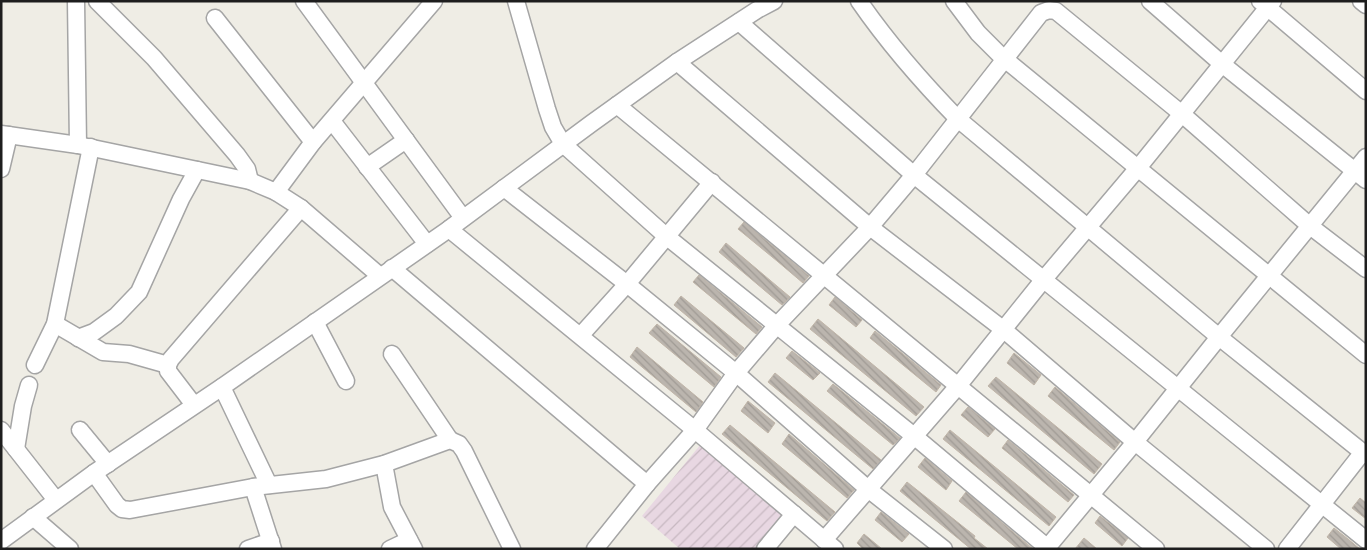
<svg xmlns="http://www.w3.org/2000/svg" width="1367" height="550" viewBox="0 0 1367 550" font-family="Ubuntu,sans-serif">
<style>
.industrial{fill:url(#industrial-furrows)}
.building{fill:url(#building-back-hatch);stroke:#c0b5a8}
.lines{fill:none;stroke-linecap:round;stroke-linejoin:round}
.minor-casing{stroke:#a5a5a5;stroke-width:19}
.minor{stroke:#fff;stroke-width:16}
</style>
<defs>
<pattern id="industrial-furrows" width="10" height="10" patternUnits="userSpaceOnUse" patternTransform="scale(1.25)"><rect width="10" height="10" fill="#e8d7e2"/><path d="M-1 1l2-2M0 10L10 0M9 11l2-2" fill="none" stroke="#c7b8c1"/></pattern>
<pattern id="building-back-hatch" width="6" height="6" patternUnits="userSpaceOnUse" patternTransform="scale(1.25)"><rect width="6" height="6" fill="#bbb5ae"/><path d="M-1 5l2 2M0 0l6 6M5-1l2 2" fill="none" stroke="#a09b95"/></pattern>
</defs>
<rect width="100%" height="100%" fill="#efede5"/>
<path class="industrial" d="M701 444 789 517 763 549H680L642 516Z"/>
<g class="building">
<path d="M744 222 809 276 803 283 777 261 738 229Z"/>
<path d="M726 243 790 297 782 305 719 252Z"/>
<path d="M699 275 762 327 756 334 693 282Z"/>
<path d="M681 296 744 348 736 357 674 305Z"/>
<path d="M835 297 862 320 856 327 829 305Z"/>
<path d="M818 319 924 407 916 416 810 329Z"/>
<path d="M657 324 721 377 714 387 649 333Z"/>
<path d="M875 331 941 385 936 392 870 338Z"/>
<path d="M637 347 703 402 696 412 630 357Z"/>
<path d="M792 351 820 373 813 380 786 358Z"/>
<path d="M1014 353 1041 375 1034 385 1007 363Z"/>
<path d="M775 373 881 460 873 469 768 382Z"/>
<path d="M996 377 1102 464 1094 474 988 386Z"/>
<path d="M833 384 900 438 893 445 827 391Z"/>
<path d="M1055 387 1120 442 1114 450 1048 396Z"/>
<path d="M748 401 775 423 768 433 741 411Z"/>
<path d="M968 407 995 429 988 437 961 415Z"/>
<path d="M730 425 835 512 827 521 722 434Z"/>
<path d="M950 430 1056 517 1049 526 943 439Z"/>
<path d="M789 434 854 490 847 498 782 444Z"/>
<path d="M1008 440 1074 495 1068 502 1002 448Z"/>
<path d="M925 458 952 481 946 490 918 467Z"/>
<path d="M907 482 975 536 974 538 988 549H971L900 491Z"/>
<path d="M966 492 1033 549H1018L959 501Z"/>
<path d="M1360 498 1366 503V519L1352 508Z"/>
<path d="M881 512 909 534 902 542 875 520Z"/>
<path d="M1100 516 1128 538 1122 546 1095 523Z"/>
<path d="M1334 528 1348 539 1360 549H1341L1327 537Z"/>
<path d="M864 534 882 549H863L857 543Z"/>
<path d="M1084 538 1097 549H1075Z"/>
</g>
<g class="lines">
<defs>
<g id="minor">
<path d="M76 1 78 145"/>
<path d="M97 1 154 58 237 155 247 169 250 181"/>
<path d="M304 1 463 218"/>
<path d="M516 1 547 109 553 127 563 144 666 236 914 436 1049 549"/>
<path d="M859 1C888 43 922 82 958 119L1219 337 1366 455"/>
<path d="M954 1 978 33 1001 56 1366 355"/>
<path d="M1150 1 1222 64 1366 180"/>
<path d="M1260 1 1366 91"/>
<path d="M1361 1 1366 5"/>
<path d="M215 18 313 142"/>
<path d="M739 22 914 175 1366 540"/>
<path d="M677 62 870 227 1004 330 1135 442 1266 549"/>
<path d="M617 105 1156 549"/>
<path d="M332 121 427 244"/>
<path d="M1 134 78 145 250 181 276 192 301 208 380 276"/>
<path d="M367 167 406 140"/>
<path d="M1 169 9 135"/>
<path d="M504 188 627 284 736 373 868 489 944 549"/>
<path d="M276 192 313 142 434 1"/>
<path d="M449 229 695 430 835 549"/>
<path d="M392 268 647 484"/>
<path d="M315 322 346 381"/>
<path d="M55 324 103 352 129 354 168 365"/>
<path d="M581 335 627 284 712 182"/>
<path d="M78 338 94 332 116 316 139 292 181 199 197 170"/>
<path d="M392 354 450 440"/>
<path d="M35 365 55 324 91 147"/>
<path d="M222 387 269 485"/>
<path d="M194 405 168 371V365L171 359 301 208"/>
<path d="M1 430 56 500"/>
<path d="M80 430 108 464"/>
<path d="M16 449 23 406 29 385"/>
<path d="M384 464 392 507 414 549"/>
<path d="M94 473 117 505 122 509 130 510 253 487"/>
<path d="M33 517 70 549"/>
<path d="M824 540 958 386 1044 279 1138 168 1273 1"/>
<path d="M1 541 94 473 222 387 449 229 592 123 677 62 757 10 774 1"/>
<path d="M248 549 271 541"/>
<path d="M273 549 253 487 326 479 384 464 450 440 459 444 464 451 512 549"/>
<path d="M390 549 409 540"/>
<path d="M595 549 647 484 695 430 736 373 777 325 870 227 914 175 1041 13 1049 10 1056 11 1182 114 1310 226 1366 269"/>
<path d="M765 549 794 514"/>
<path d="M1046 549 1135 442 1219 337 1366 157"/>
<path d="M1287 549 1363 452"/>
</g>
</defs>
<use href="#minor" class="minor-casing"/>
<use href="#minor" class="minor"/>
</g>
<rect width="1367" height="550" fill="none" stroke="#1e1e1e" stroke-width="5"/>
</svg>
